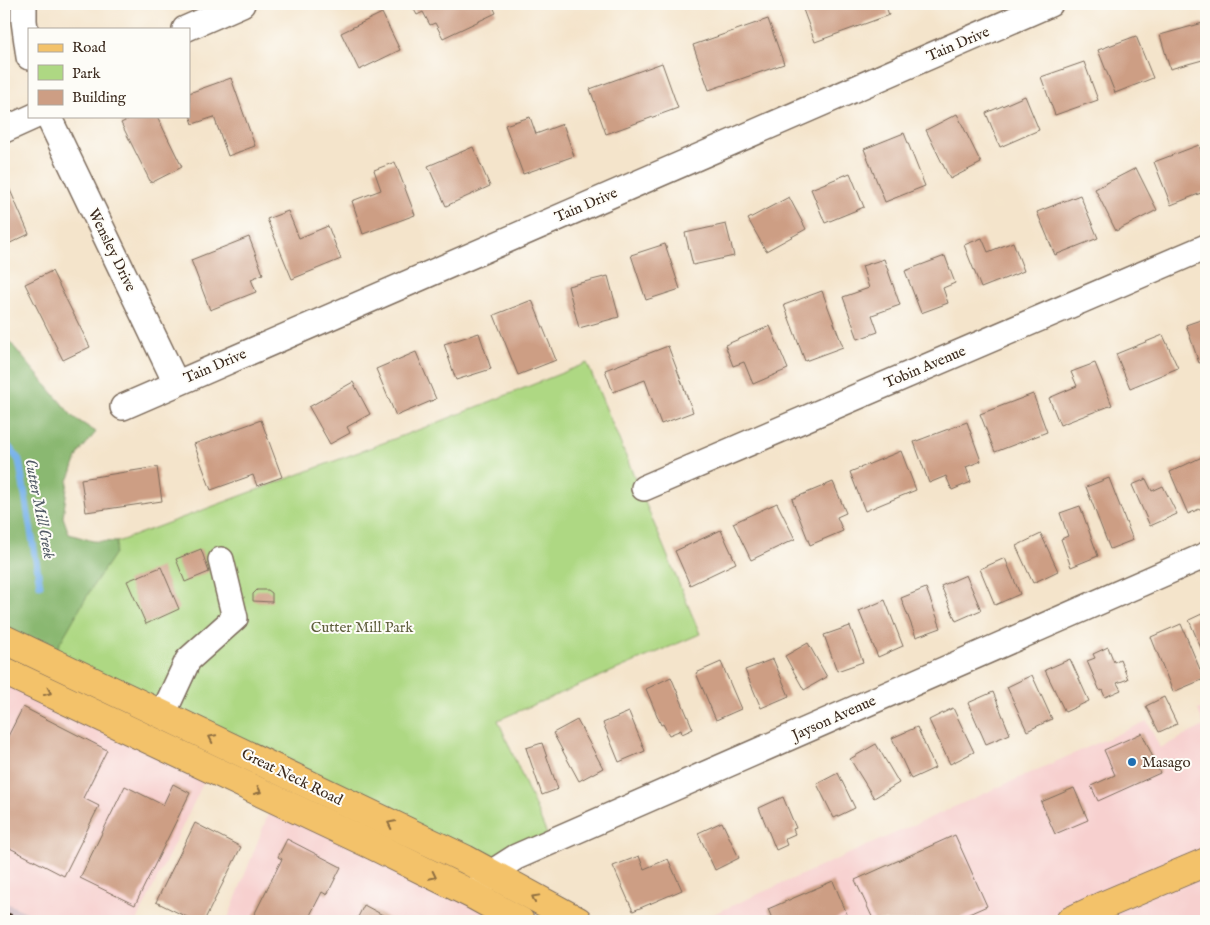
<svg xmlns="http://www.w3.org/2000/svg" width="1210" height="925" viewBox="0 0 1210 925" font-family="'IM FELL English',serif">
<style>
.built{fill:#f7d0cf}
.industrial{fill:#d2bec5}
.green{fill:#aed883;stroke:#748150}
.forest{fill:#8ab871;stroke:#627148}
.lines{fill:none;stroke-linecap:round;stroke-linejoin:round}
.stream{stroke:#79b3ea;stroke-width:7}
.building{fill:#cd9e84}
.minor-casing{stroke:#7c6b5b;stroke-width:28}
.major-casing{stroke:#7c6b5b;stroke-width:30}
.minor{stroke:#fff;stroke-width:25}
.major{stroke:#f3c26a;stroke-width:28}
.rail{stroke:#3b2a1e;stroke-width:4;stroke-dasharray:8 4;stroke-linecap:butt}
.oneway{stroke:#8e6e40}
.poi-dot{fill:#1f6fb2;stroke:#fdfcf7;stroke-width:2}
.labels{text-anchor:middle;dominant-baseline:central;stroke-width:4;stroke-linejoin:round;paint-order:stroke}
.street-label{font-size:15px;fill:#3b2a1e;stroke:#fdfcf7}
.park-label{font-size:15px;fill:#5e5e3c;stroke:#fdfcf7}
.poi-label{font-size:15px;fill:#3b2a1e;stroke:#fdfcf7;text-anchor:start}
.water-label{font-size:16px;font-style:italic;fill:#515a65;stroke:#fdfcf7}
</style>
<rect width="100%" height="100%" fill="#fdfcf7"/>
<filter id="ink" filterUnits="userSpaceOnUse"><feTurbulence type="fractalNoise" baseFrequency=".02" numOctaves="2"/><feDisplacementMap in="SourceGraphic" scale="10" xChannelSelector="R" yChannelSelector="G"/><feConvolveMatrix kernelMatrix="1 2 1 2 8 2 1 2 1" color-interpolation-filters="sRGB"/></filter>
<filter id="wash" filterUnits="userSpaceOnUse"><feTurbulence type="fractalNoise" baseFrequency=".0096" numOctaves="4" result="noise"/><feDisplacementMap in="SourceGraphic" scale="20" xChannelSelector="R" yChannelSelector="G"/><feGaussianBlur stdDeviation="1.12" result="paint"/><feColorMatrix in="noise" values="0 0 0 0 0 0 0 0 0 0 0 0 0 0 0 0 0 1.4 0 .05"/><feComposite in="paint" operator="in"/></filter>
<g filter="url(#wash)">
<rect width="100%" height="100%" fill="#f4e4cb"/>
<g class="built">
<path d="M4 671 210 769 137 921H47L4 902Z"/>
<path d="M1206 707V921H698L1147 721 1160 748 1204 726 1198 710Z"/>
<path d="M274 799 520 921H227Z"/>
</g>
<path class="industrial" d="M4 902 47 921H4Z"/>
<path class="green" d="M587 363 700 634 498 720 549 839 483 869 50 660 66 561 434 424Z"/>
<path class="forest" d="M4 335 73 417 96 432 79 453 68 481 63 517 69 534 93 541 117 542 115 553 94 584 50 660 4 639Z"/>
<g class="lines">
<path class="stream" d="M4 441 19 460 40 585"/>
</g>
<g id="blocks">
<g class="building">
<path d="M411 4H492L496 13 443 38 435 23 430 25 423 12 417 15Z"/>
<path d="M801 4H885L889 15 815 42Z"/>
<path d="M382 13 400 50 359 70 341 33Z"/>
<path d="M768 19 784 64 709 90 693 45Z"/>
<path d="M1203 23 1206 36V59L1170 69 1160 35Z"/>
<path d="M1136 36 1153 78 1115 93 1098 50Z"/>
<path d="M1084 62 1098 100 1055 115 1041 77Z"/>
<path d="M662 63 678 108 606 134 590 89Z"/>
<path d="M231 78 255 146 228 156 214 117 193 124 189 112V93Z"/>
<path d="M1025 96 1039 130 1000 147 986 113Z"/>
<path d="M957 114 981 163 950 179 926 130Z"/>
<path d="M135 116H157L182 167 151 183 121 123Z"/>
<path d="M530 117 536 134 563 124 574 156 523 174 505 125Z"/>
<path d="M904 133 925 186 885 202 864 149Z"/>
<path d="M1199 145 1206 166V191L1171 205 1154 162Z"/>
<path d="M473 147 490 186 446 206 428 166Z"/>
<path d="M395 162 415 215 363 234 352 201 381 190 374 170Z"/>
<path d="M1136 168 1157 210 1116 231 1095 189Z"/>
<path d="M850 173 864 207 825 223 811 189Z"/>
<path d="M4 176 29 234 4 246Z"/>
<path d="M1080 195 1098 238 1055 255 1037 212Z"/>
<path d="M789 197 806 229 766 251 748 219Z"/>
<path d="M288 211 299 238 328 226 341 259 292 279 267 219Z"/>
<path d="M726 224 734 256 693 265 685 233Z"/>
<path d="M249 237 263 274 251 279 256 292 210 310 191 260Z"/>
<path d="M982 238 988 252 1013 242 1024 271 981 288 964 245Z"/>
<path d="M665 244 680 289 646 300 631 255Z"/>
<path d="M945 256 955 283 943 288 948 303 921 313 905 271Z"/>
<path d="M884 259 900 305 872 315 878 332 858 339 843 297 869 288 862 266Z"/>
<path d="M52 271 90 347 63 360 25 284Z"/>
<path d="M608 276 619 317 579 328 568 286Z"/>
<path d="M822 291 843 347 805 361 784 305Z"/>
<path d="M532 300 556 360 518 375 494 315Z"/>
<path d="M1206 318V361L1199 363 1186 325Z"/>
<path d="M770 326 788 369 753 384 744 362 733 366 725 345Z"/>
<path d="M479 333 491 369 456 380 444 344Z"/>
<path d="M1163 335 1178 368 1130 388 1116 354Z"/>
<path d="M668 346 693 412 661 424 645 380 613 392 605 370Z"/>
<path d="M416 352 436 399 396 416 376 369Z"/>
<path d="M1095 363 1112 405 1060 425 1049 398 1077 386 1071 372Z"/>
<path d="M353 382 370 414 347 427 350 433 330 444 309 407Z"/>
<path d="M1033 394 1047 432 995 452 980 414Z"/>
<path d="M261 420 282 477 257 486 253 475 211 490 194 444Z"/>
<path d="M967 422 981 461 966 467 971 482 952 490 946 476 929 483 914 442Z"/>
<path d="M901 451 916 490 865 511 850 472Z"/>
<path d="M1202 457 1206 468V506L1188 514 1170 472Z"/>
<path d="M157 467 162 501 86 512 81 479Z"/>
<path d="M1109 478 1133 540 1110 549 1086 487Z"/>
<path d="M1146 479 1152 491 1163 486 1177 514 1150 526 1132 485Z"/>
<path d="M833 482 846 513 837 517 843 531 810 545 792 499Z"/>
<path d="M777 503 795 539 751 560 733 523Z"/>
<path d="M1080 506 1098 556 1071 567 1061 539 1068 536 1060 513Z"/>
<path d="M721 530 736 563 690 585 675 551Z"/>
<path d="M1041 534 1058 571 1033 583 1016 546Z"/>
<path d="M201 549 209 572 185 582 176 559Z"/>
<path d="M1005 558 1020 594 995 605 980 569Z"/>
<path d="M161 567 179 609 146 624 127 581Z"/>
<path d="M966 575 981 610 956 621 941 586Z"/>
<path d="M926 588 941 628 916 637 901 598Z"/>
<path d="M257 590H268L272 593V602L253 601V594Z"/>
<path d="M885 600 903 646 878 657 859 611Z"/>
<path d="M1206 612V660L1189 620Z"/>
<path d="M1181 624 1204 679 1173 692 1151 637Z"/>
<path d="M850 626 863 662 837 671 824 635Z"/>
<path d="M808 643 827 677 804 690 785 656Z"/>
<path d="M1108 647 1114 662 1120 659 1128 679 1117 683 1121 690 1105 697 1102 690 1100 691 1087 661 1095 658 1093 654Z"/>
<path d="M773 659 789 696 761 708 745 670Z"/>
<path d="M1070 659 1089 701 1065 712 1045 670Z"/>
<path d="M721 662 741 709 716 720 696 673Z"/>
<path d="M1032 675 1052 719 1027 731 1007 687Z"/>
<path d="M671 677 693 729 682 734 681 730 669 735 663 724 661 725 646 689Z"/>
<path d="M993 692 1010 734 986 744 968 703Z"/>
<path d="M1164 697 1177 724 1159 732 1146 706Z"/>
<path d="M23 707 107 750 83 798 99 806 64 876 4 845V744Z"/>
<path d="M953 708 974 752 950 764 929 720Z"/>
<path d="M629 712 645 751 619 762 603 723Z"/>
<path d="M577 720 603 768 579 781 553 733Z"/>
<path d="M917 727 935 768 911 779 892 738Z"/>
<path d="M1142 733 1160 773 1098 801 1091 786 1115 775 1104 750Z"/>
<path d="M542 743 558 789 542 795 526 748Z"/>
<path d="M876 744 899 783 874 798 850 759Z"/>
<path d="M838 773 855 808 834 818 817 784Z"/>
<path d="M173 784 190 793 135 905 80 878 125 786 163 805Z"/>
<path d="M1074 788 1088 820 1055 834 1041 802Z"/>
<path d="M783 797 796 828 793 829 795 834 786 838V839L785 840 787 845 776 850 759 808Z"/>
<path d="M722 822 739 858 715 870 698 833Z"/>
<path d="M195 823 241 847 204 921H195L156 902Z"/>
<path d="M955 835 987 906 953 921H874L855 880Z"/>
<path d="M287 839 341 867 327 895 322 892 307 921H251L282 859 278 857Z"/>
<path d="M639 856 644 869 668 859 682 890 633 911 613 866Z"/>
<path d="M833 881 847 914 831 921H773L768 909Z"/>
<path d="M364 905 394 921H356Z"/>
</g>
</g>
</g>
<g filter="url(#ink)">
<use href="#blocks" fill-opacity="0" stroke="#7c6b5b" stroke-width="1"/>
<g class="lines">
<defs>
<g id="minor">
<path d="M24 4V21L29 57"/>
<path d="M185 29 242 4"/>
<path d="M48 116 176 383"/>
<path d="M4 130 35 116"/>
<path d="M123 407 1050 4"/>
<path d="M644 488 1206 247"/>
<path d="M163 714 188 660 235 618 221 560"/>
<path d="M479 887 491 873 516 857 1206 555"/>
</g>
<g id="major">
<path d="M4 639 465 859 578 921"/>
<path d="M4 671 374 846 473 895 520 921"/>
<path d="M1070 921 1102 906 1206 862"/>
</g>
</defs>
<use href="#minor" class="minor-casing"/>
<use href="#major" class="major-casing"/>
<use href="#minor" class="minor"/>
<use href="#major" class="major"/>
<path class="rail" d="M4 913 23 921"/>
</g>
<defs><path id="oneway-chevron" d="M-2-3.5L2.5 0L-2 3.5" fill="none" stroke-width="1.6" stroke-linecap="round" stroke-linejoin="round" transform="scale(1.25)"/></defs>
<g class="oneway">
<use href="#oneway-chevron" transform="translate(48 692) rotate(25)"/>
<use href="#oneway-chevron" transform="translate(212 738) rotate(-154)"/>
<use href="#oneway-chevron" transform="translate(258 791) rotate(25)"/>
<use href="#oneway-chevron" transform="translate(391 824) rotate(-154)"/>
<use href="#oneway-chevron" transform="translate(433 876) rotate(26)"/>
<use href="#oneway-chevron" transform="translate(535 898) rotate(-151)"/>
</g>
</g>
<circle class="poi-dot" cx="1132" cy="762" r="5"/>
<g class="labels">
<g class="street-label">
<text transform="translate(958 44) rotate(-23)">Tain Drive</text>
<text transform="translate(586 205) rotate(-23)">Tain Drive</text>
<text transform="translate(112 250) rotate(64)">Wensley Drive</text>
<text transform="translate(215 366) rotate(-23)">Tain Drive</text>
<text transform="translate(925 367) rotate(-23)">Tobin Avenue</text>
<text transform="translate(834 718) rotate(-24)">Jayson Avenue</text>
<text transform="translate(292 777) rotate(26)">Great Neck Road</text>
</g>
<g class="park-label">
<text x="362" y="627">Cutter Mill Park</text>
</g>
<g class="poi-label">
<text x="1142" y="762">Masago</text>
</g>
<g class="water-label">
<text transform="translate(39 509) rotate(79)">Cutter Mill Creek</text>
</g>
</g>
<rect width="1210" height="925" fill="none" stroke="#fdfcf7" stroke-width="20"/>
<rect x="28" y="28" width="162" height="90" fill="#fdfcf7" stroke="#afa8a0"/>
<rect x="38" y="44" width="25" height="8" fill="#f3c26a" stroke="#afa8a0"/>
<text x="72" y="52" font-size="15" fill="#3b2a1e">Road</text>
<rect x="38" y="65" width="25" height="15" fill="#aed883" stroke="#afa8a0"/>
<text x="72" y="78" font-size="15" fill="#3b2a1e">Park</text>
<rect x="38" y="90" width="25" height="15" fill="#cd9e84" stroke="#afa8a0"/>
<text x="72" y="102" font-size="15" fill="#3b2a1e">Building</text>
</svg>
